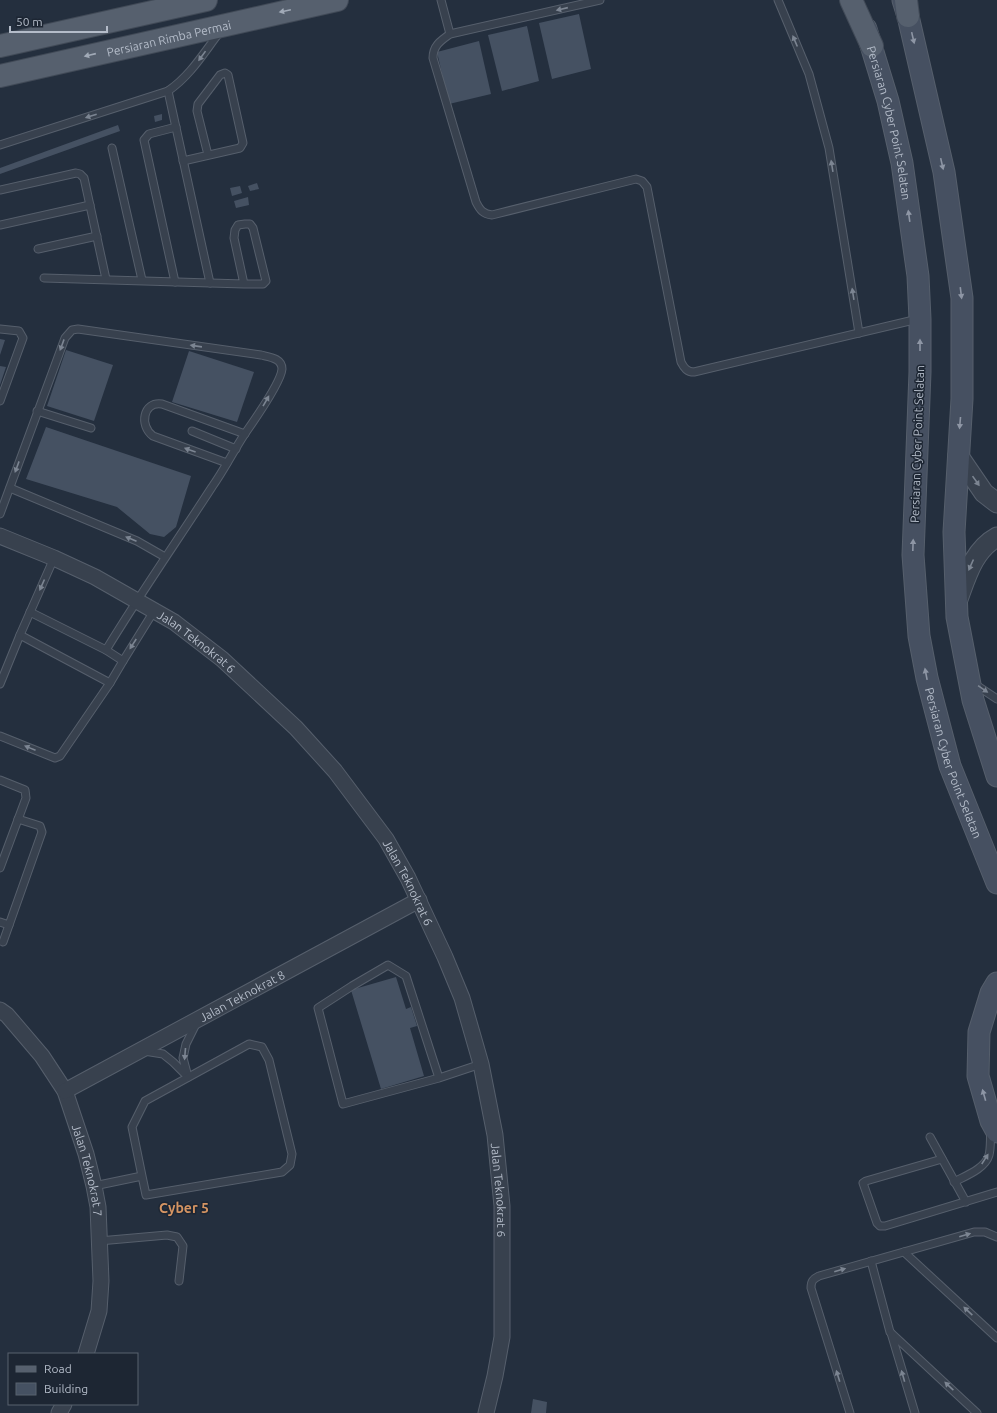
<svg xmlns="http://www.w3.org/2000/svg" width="997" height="1413" viewBox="0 0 997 1413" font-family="Ubuntu,sans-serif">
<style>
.building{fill:#455162}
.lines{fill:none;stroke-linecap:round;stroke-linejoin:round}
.service-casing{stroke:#565f6c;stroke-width:9}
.minor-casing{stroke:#565f6c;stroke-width:17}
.tertiary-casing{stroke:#565f6c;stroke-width:21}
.secondary-casing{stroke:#565f6c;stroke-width:23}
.primary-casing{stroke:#414a57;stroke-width:24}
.service{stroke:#38414e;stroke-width:7}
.minor{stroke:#38414e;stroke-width:15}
.tertiary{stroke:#38414e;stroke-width:19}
.secondary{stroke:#465061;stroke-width:21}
.primary{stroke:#56606e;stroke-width:22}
.oneway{fill:#7c8592}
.oneway2{fill:#a1aab7}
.oneway3{fill:#8e96a5}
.labels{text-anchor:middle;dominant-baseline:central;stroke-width:3;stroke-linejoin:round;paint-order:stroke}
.street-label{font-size:12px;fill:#b4bcc9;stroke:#1d2633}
.quarter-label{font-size:14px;font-weight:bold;fill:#d59563;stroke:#1d2633}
</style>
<rect width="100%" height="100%" fill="#242f3e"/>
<g class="building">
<path d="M579 14 591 69 552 79 539 23Z"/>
<path d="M527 26 539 81 502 91 488 35Z"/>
<path d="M479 41 491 94 449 104 437 52Z"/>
<path d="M162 114V120L155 122 154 116Z"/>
<path d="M118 125 120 131 0 174V168Z"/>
<path d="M257 183 259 189 250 191 248 186Z"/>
<path d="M240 186 242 193 232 196 230 188Z"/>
<path d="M248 197 249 205 236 208 234 201Z"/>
<path d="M0 339 5 340 0 355Z"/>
<path d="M66 350 113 365 94 421 47 406Z"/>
<path d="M189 351 254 372 237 422 172 402Z"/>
<path d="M0 366 6 367 0 385Z"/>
<path d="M46 427 191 476 176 527 164 537 150 534 117 507 26 479Z"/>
<path d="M396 977 406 1009 411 1007 417 1026 410 1028 424 1076 381 1089 351 990Z"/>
<path d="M533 1399 547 1402 546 1413H531Z"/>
</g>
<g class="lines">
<defs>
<g id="service">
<path d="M441 0 450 34"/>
<path d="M600 0 450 34C440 41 433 46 433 58L476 202C480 210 483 214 492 215L636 179 642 181 647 187 681 362C684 368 687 372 694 372L918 319"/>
<path d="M778 0 809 74 829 148 859 333"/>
<path d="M168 91 210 283"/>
<path d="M0 145 168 91C190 76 203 54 219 33"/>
<path d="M112 148 142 280"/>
<path d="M183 161 240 148 243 143 228 75 225 73 220 75 198 104 197 111 208 155"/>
<path d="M0 190 76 173 80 174 84 178 106 279"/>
<path d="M0 225 90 205"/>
<path d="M38 249 97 236"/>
<path d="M44 278 244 284H263L266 281 253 228 250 224H245L238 225 235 230 234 238 244 284"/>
<path d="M175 282 144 140 149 134 176 127"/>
<path d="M0 329 19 331 23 338 0 401"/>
<path d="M37 411 91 428"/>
<path d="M192 431 236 449"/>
<path d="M227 463 153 436C139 426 143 401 162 404L245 434"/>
<path d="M10 488 137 541 165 557"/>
<path d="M0 514 65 338 72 330 78 329 261 355C269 357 282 358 282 369 281 383 253 422 244 435 233 452 224 470 212 487 177 541 140 594 106 650"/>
<path d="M30 612 106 650 123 661"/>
<path d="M20 635 110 683"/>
<path d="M973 683 997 699"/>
<path d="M0 684 20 635 54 558"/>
<path d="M0 736 55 758 60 756 110 683 123 661 154 611"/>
<path d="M0 780 25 790 26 798 0 868"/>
<path d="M0 922 9 925"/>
<path d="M3 942 42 832 40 826 18 819"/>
<path d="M144 1051 163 1054 173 1062 188 1077 183 1058 186 1044 197 1022"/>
<path d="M439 1078 406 976 388 965 352 986 318 1008 343 1104 439 1078 481 1064"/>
<path d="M930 1137 966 1202"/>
<path d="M942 1159 866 1181 863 1183 877 1223 880 1226H885L997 1192"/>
<path d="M954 1182C965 1176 985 1169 989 1155 991 1148 990 1138 991 1130"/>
<path d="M94 1186 142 1176 132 1127 145 1101 249 1044 262 1047 269 1060 292 1154 290 1165 282 1172 146 1195 142 1176"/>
<path d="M99 1241 167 1235 177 1237 183 1246 179 1281"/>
<path d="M904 1252 997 1338"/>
<path d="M871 1261 890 1332 977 1413"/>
<path d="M891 1333 915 1413"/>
<path d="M850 1413 811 1288C811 1281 813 1279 819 1276L974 1232H985L997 1237"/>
</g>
<g id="minor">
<path id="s1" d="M0 536 54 558 95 577 174 622 222 659 296 728 335 771 386 839 408 878 445 957 462 998 481 1064 495 1135 502 1206V1337L495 1376 486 1413"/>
<path id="s2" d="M0 1010 7 1015 42 1056 65 1091 86 1154 94 1186 98 1207 101 1281 99 1311 86 1354"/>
<path id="s3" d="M65 1091 419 900"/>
<path d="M59 1413 64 1404"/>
</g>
<g id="tertiary">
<path d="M958 455 984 493 997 503"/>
<path d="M957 602C966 578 973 550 997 537"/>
</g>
<g id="secondary">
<path d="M903 0 908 16 944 172 962 298V399L954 532 957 617 973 700 997 776"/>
<path id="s4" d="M866 29 888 101 902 163 918 276 920 319V372L913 555 919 636 927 678 950 766 997 883"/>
<path d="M997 983 991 993 979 1032 978 1076 991 1121 997 1132"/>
</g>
<g id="primary">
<path d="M851 0 872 46"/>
<path d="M906 0 908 16"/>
<path d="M0 46 206 0"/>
<path id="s5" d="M0 76 337 0"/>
</g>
</defs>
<use href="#service" class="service-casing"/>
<use href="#minor" class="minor-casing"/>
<use href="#tertiary" class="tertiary-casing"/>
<use href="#secondary" class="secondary-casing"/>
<use href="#primary" class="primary-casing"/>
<use href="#service" class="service"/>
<use href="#minor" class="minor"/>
<use href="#tertiary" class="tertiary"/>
<use href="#secondary" class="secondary"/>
<use href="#primary" class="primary"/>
</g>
<defs><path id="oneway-solid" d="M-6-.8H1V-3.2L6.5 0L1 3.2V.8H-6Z"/></defs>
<g class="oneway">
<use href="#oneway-solid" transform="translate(562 9) rotate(167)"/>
<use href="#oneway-solid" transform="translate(795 41) rotate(-113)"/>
<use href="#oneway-solid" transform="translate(202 56) rotate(126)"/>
<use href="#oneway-solid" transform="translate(91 116) rotate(162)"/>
<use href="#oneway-solid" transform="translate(832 166) rotate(-99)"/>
<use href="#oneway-solid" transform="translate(853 294) rotate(-99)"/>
<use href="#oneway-solid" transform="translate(62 345) rotate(110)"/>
<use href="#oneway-solid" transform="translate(196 346) rotate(-172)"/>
<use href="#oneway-solid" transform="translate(266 401) rotate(-60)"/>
<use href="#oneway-solid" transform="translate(190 450) rotate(-160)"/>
<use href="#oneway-solid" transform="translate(17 467) rotate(110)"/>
<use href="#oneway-solid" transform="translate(976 481) rotate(55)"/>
<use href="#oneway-solid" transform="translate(131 539) rotate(-157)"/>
<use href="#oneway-solid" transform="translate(971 565) rotate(114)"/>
<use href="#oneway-solid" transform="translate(42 585) rotate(114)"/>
<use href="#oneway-solid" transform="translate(133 644) rotate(123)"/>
<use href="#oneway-solid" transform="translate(983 689) rotate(35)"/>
<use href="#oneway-solid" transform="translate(30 748) rotate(-158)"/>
<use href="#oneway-solid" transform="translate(185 1054) rotate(95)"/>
<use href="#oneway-solid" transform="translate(985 1159) rotate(-57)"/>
<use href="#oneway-solid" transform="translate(965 1235) rotate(-16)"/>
<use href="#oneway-solid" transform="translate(840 1270) rotate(-16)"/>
<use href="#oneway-solid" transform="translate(968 1311) rotate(-137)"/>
<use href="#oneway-solid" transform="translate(838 1376) rotate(-107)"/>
<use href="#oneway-solid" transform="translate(903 1376) rotate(-106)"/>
<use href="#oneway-solid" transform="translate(949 1386) rotate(-137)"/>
</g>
<g class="oneway2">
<use href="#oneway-solid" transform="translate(285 11) rotate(168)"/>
<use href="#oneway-solid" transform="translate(90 55) rotate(167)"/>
</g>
<g class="oneway3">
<use href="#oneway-solid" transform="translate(913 38) rotate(77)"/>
<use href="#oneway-solid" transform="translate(942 164) rotate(77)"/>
<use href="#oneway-solid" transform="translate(909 216) rotate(-98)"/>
<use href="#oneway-solid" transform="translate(961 293) rotate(83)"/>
<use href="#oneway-solid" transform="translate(920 345) rotate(-90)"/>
<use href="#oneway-solid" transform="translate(960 423) rotate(95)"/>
<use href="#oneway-solid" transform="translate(913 545) rotate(-88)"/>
<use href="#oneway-solid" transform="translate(926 674) rotate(-101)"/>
<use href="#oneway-solid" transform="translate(984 1095) rotate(-106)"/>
</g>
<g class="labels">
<g class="street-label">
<text stroke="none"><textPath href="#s5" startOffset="173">Persiaran Rimba Permai</textPath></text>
<text stroke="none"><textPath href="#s4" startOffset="97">Persiaran Cyber Point Selatan</textPath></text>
<text transform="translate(917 444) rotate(-88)">Persiaran Cyber Point Selatan</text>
<text stroke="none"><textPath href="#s1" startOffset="224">Jalan Teknokrat 6</textPath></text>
<text stroke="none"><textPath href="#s4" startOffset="745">Persiaran Cyber Point Selatan</textPath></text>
<text stroke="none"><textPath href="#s1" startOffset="548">Jalan Teknokrat 6</textPath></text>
<text stroke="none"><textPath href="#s3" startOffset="201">Jalan Teknokrat 8</textPath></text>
<text stroke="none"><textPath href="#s2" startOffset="187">Jalan Teknokrat 7</textPath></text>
<text stroke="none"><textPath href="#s1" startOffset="872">Jalan Teknokrat 6</textPath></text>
</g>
<g class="quarter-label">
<text x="184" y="1208">Cyber 5</text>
</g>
</g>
<rect x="8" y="1353" width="130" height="52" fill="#1d2633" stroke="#59626f"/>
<rect x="16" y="1366" width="20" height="6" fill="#56606e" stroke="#59626f"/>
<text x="44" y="1373" font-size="12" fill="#b4bcc9">Road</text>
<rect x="16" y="1383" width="20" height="12" fill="#455162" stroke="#59626f"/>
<text x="44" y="1393" font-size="12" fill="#b4bcc9">Building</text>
<path d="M10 26v6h97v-6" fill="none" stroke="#b4bcc9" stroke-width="2"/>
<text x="16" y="26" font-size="12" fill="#b4bcc9" stroke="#1d2633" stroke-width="3" paint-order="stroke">50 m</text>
</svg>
